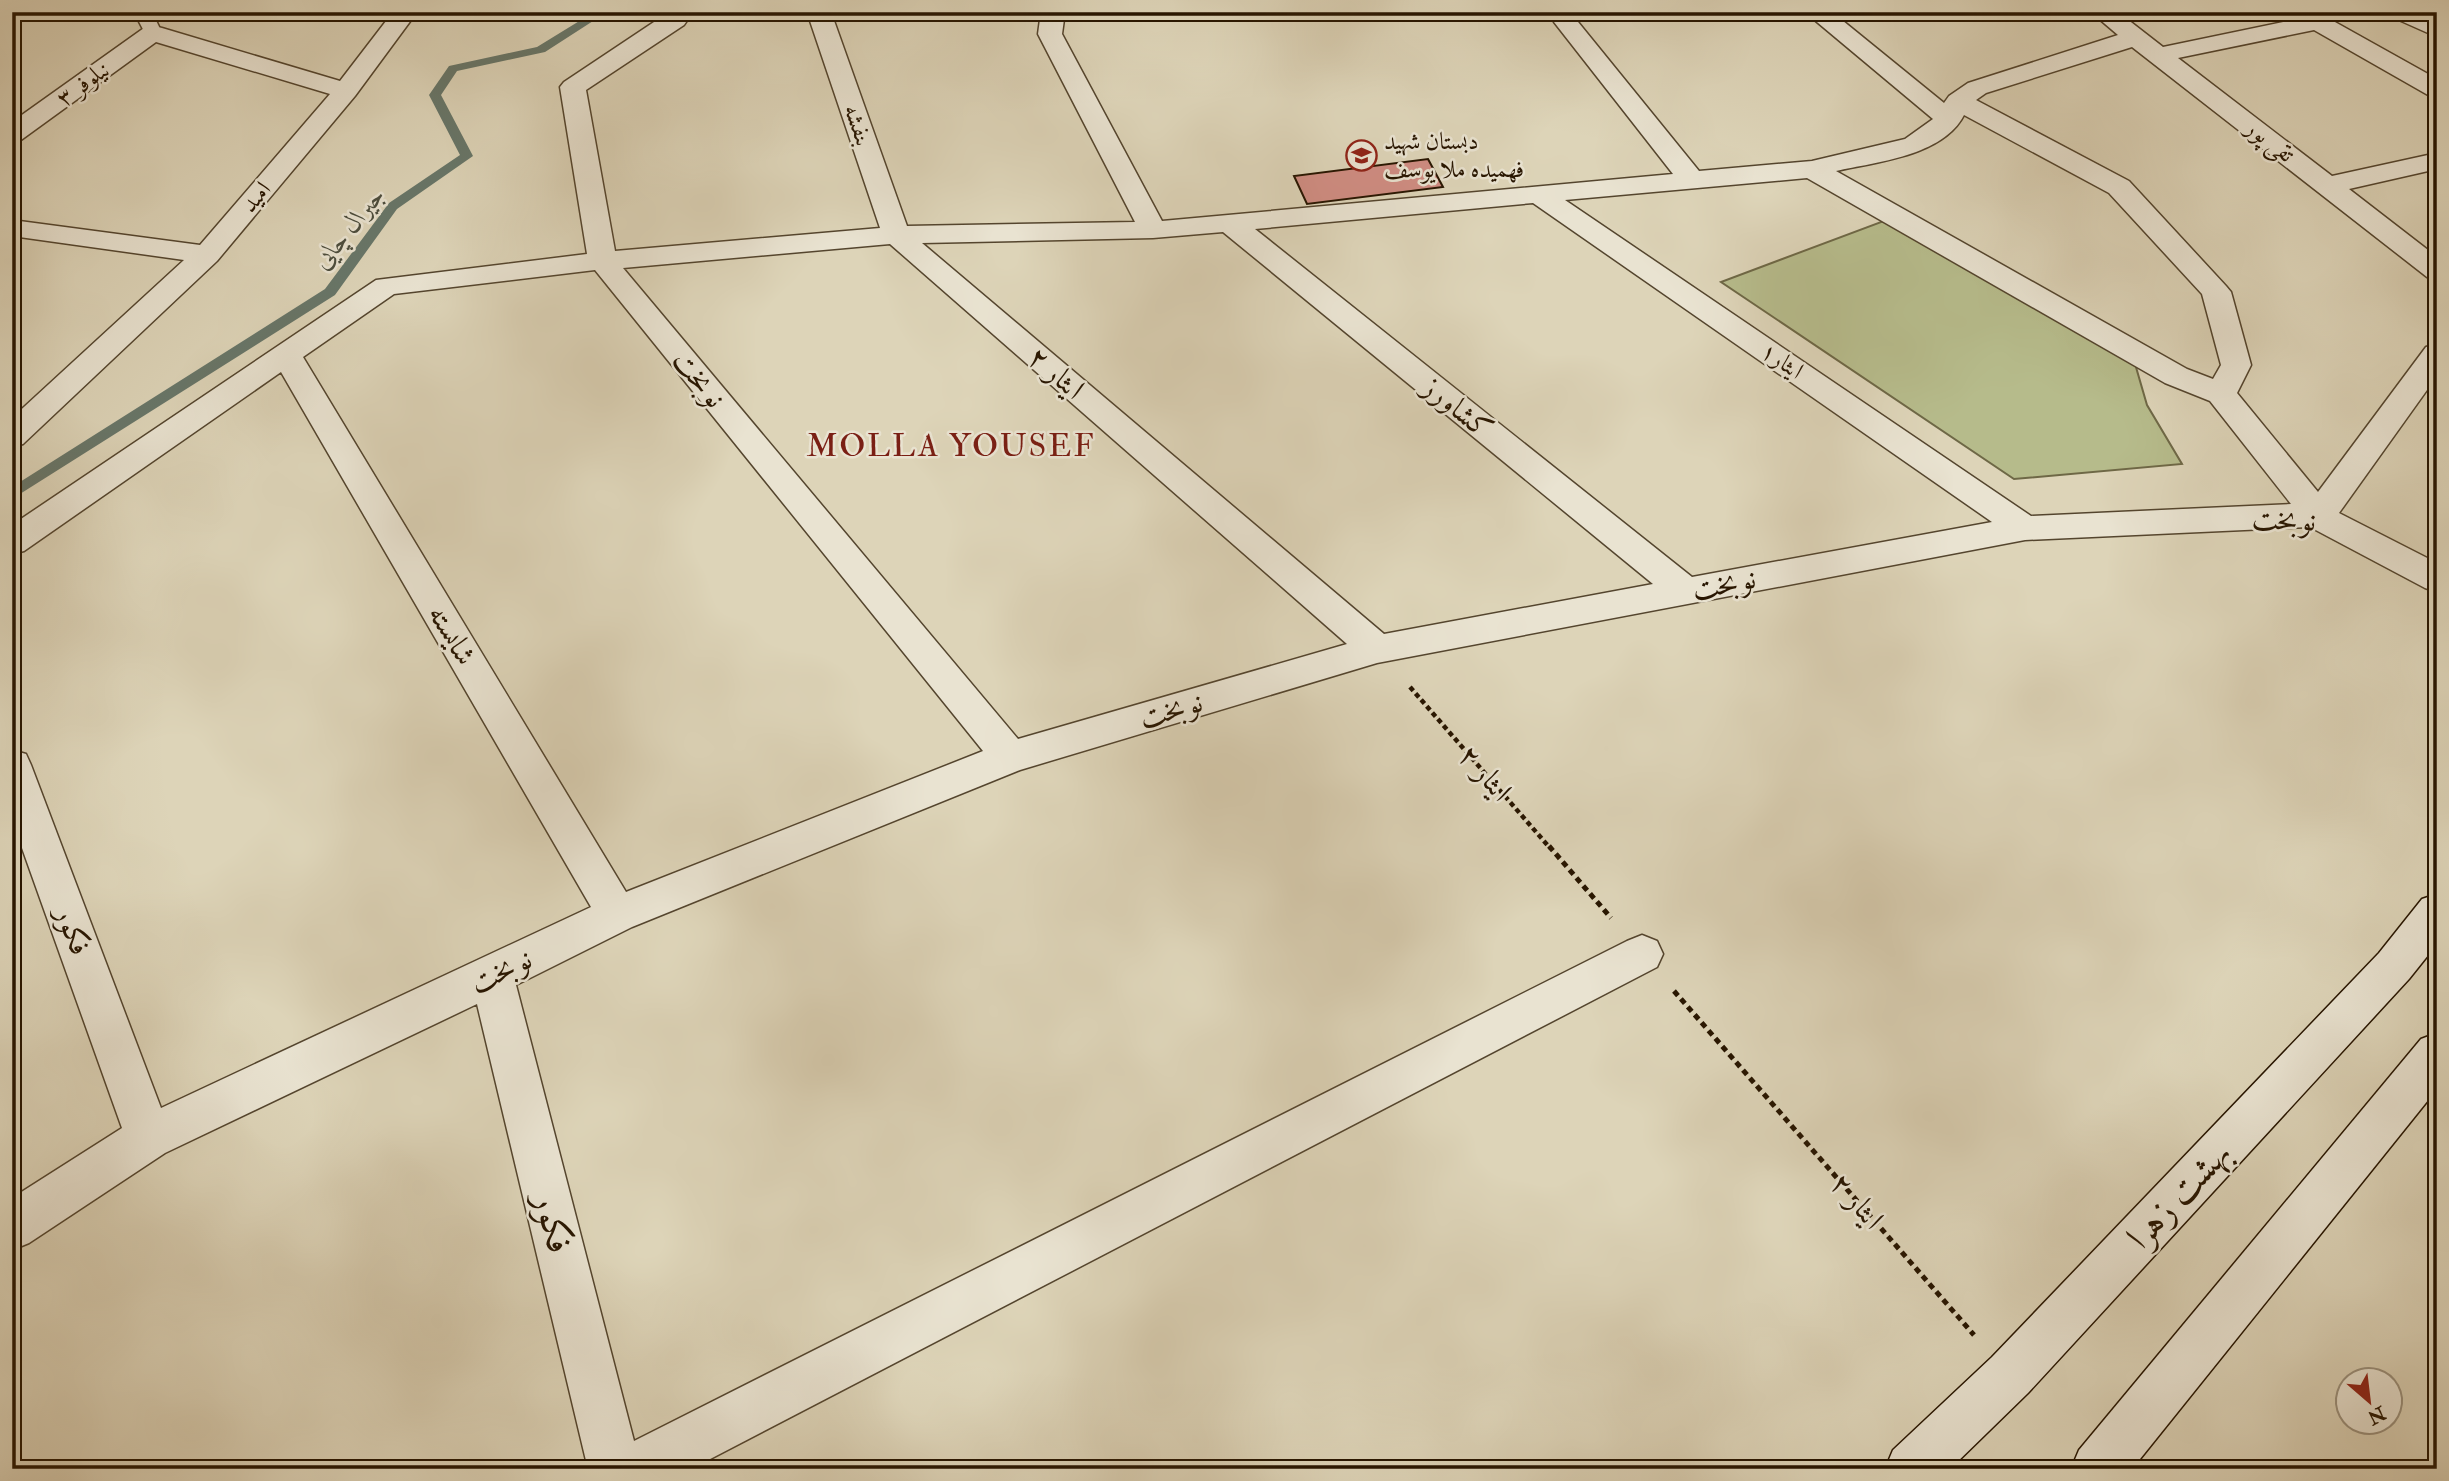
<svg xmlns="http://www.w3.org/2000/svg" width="2449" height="1481" viewBox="0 0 2449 1481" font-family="'IM FELL Double Pica',Amiri,serif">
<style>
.green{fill:#b6bb8b;stroke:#6e6846;stroke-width:2}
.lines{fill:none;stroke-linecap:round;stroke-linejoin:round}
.stream{fill:#68776a;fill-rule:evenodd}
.building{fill:#d08d83;stroke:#271500;stroke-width:2}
.service-casing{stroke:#54452e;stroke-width:3}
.minor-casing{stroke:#54452e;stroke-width:3}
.secondary-casing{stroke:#271500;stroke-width:3}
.path-far1{stroke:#271500;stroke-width:4.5;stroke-dasharray:5 3.5;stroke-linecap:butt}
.path{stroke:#271500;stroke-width:5;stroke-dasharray:6 4.5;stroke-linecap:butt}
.service{fill:#e9e3d1;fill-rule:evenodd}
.minor{fill:#e9e3d1;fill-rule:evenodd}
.secondary{fill:#e9e3d1;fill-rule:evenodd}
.labels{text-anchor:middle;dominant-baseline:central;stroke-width:5;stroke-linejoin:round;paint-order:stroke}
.far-street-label{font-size:24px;fill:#271500;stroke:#e9e3d1}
.far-poi-label{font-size:24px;fill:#271500;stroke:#e9e3d1;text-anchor:start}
.far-water-label{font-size:26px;font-style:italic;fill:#4d4e3e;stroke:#e9e3d1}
.street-label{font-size:30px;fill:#271500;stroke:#e9e3d1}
.neighbourhood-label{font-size:32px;letter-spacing:2px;fill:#7a1f14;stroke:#e9e3d1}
.near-street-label{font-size:37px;fill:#271500;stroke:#e9e3d1}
</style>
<rect width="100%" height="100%" fill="#ddd4b8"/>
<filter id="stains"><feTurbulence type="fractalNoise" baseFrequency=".00286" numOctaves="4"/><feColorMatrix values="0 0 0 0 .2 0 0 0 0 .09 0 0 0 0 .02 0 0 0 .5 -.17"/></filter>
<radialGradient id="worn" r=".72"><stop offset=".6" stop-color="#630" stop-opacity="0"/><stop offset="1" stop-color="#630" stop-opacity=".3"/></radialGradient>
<path class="green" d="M1897 216 2131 350 2147 405 2182 464 2014 479 1721 282Z"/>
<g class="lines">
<path class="stream" d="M594 12H607L545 52 457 71 441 95 473 156 397 209 335 295 12 499V487L325 289 389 203 460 155 429 95 449 66 537 47Z"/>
</g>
<path class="building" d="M1428 159 1443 187 1307 204 1294 176Z"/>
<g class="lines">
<defs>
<path id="service" d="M134 12H152L162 33 159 37H147Z"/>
<g id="minor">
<path d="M393 12H417L355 96 217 261 23 444 12 447V418L184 260 12 236V220L200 245 330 94 156 42 21 140 12 142V122L144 28 153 26 162 28 340 81Z"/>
<path d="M669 12H693L684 25 586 90 615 251 880 228 808 15 810 12H830L832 15 907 226 1135 222 1038 34 1041 12H1065L1062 34 1162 221 1673 174 1554 22 1558 17 1566 15 1574 17 1699 171 1812 161 1905 139 1933 119 1805 12H1832L1944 103 1949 96 1968 83 2118 35 2091 12H2118L2163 47 2302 18 2298 12H2323L2326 17 2437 79V98L2428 95 2314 30 2178 58 2332 176 2437 153V169L2349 189 2437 257V280L2427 277 2132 47 1986 93 1976 100 2129 181 2226 286 2231 292 2251 365 2237 393 2318 492 2426 347 2437 344V376L2339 513 2437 563V592L2425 588 2310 527 2025 540 1377 663 1020 770 632 927 516 985 634 1441 1627 941 1642 935 1657 941 1663 954 1657 967 691 1469H588L477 1004 165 1153 29 1243 12 1250V1198L122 1128 12 820V750L26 754 31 765 161 1108 591 907 281 372 24 551 12 554V525L376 280 587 254 560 87 564 82ZM1964 115 2109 193 2202 294 2221 365 2213 379 2187 369 1836 171C1876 162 1943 156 1964 115ZM1807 178 2165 383 2210 401 2291 504 2031 516 1565 200ZM1533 203 1992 522 1692 577 1255 229ZM1223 232 1653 584 1384 634 922 243 1153 238ZM890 244 1347 644 1018 739 623 268ZM595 270 983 751 626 892 303 357 394 294Z"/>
<path d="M2388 12H2419L2437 21V37L2392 17Z"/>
</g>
<g id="secondary">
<path d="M2437 894V944L2409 979 2028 1393 1950 1469H1885L1893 1450 1992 1357 2379 953 2422 899Z"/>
<path d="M2437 1033V1089L2132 1469H2071L2079 1450 2421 1039Z"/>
</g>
</defs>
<use href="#service" class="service-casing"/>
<use href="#minor" class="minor-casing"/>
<use href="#secondary" class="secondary-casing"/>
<path class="path-far1" d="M1410 687 1550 848"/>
<g class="path">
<path d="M1549 846 1611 918"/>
<path d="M1674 991 1974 1335"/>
</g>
<use href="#service" class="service"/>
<use href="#minor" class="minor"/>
<use href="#secondary" class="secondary"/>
</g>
<defs>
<symbol id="school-ring" viewBox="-11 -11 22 22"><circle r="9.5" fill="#e9e3d1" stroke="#8f2418" stroke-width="1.5"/><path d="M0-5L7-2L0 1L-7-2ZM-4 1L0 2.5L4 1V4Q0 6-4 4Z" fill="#8f2418"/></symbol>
</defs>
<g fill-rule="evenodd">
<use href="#school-ring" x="1344" y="138" width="35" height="35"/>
</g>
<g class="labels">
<g class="far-street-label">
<text transform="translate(83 84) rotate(-36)">نیلوفر ۳</text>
<text transform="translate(858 125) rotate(71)">بنفشه</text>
<text transform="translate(2270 141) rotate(38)">تقی پور</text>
<text transform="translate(256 197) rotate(-50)">امید</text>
<text transform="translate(1782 361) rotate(34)">ایثار۱</text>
</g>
<g class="far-poi-label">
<text x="1384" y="141">دبستان شهید<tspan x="1384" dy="28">فهمیده ملا یوسف</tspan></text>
</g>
<g class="far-water-label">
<text transform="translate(349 228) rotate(-51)">جیرال چایی</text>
</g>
<g class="street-label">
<text transform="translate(1056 373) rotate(41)">ایثار ۲</text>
<text transform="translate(699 379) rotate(51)">نوبخت</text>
<text transform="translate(1458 408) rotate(39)">کشاورز</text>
<text transform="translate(2284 520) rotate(2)">نوبخت</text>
<text transform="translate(1724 584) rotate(-11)">نوبخت</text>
<text transform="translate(452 635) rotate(59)">شایسته</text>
<text transform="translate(1171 710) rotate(-16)">نوبخت</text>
<text transform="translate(1485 773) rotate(49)">ایثار ۲</text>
<text transform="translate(73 931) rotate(70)">فکور</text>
<text transform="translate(501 971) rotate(-26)">نوبخت</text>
<text transform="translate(1857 1201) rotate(49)">ایثار ۲</text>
</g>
<g class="neighbourhood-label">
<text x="951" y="446">MOLLA YOUSEF</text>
</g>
<g class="near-street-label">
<text transform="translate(2179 1195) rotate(-47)">بهشت زهرا</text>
<text transform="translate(553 1223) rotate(76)">فکور</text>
</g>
</g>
<rect width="2449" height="1481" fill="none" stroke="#ddd4b8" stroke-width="42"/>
<rect x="14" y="14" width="2421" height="1453" fill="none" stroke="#271500" stroke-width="3.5"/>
<rect x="21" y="21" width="2407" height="1439" fill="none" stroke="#271500" stroke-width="2"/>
<g transform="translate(2369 1401) rotate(152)"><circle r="33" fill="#e9e3d1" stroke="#9b917d" stroke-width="2"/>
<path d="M0-5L12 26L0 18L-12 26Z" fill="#8f2418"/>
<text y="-10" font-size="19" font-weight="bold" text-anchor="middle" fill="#271500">N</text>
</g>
<rect width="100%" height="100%" filter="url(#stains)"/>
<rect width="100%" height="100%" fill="url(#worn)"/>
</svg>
